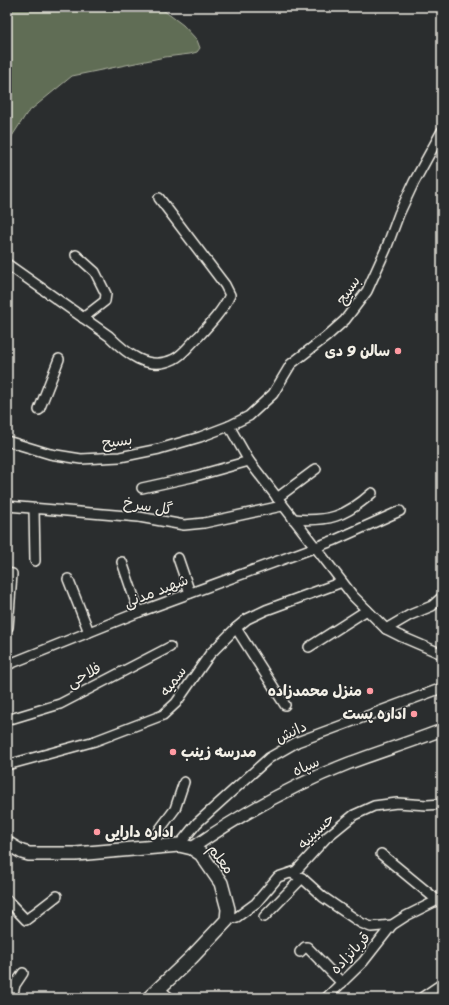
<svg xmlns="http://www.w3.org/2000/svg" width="449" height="1005" viewBox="0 0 449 1005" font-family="Sriracha,'Playpen Sans Arabic',sans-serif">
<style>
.green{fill:#616d54;stroke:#aaaf9e}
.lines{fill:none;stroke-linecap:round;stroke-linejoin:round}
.minor-casing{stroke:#f4f1e8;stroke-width:12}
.tertiary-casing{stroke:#f4f1e8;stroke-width:14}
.secondary-casing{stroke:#f4f1e8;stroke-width:16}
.minor{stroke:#2a2d2e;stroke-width:9}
.tertiary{stroke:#2a2d2e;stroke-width:11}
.secondary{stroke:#2a2d2e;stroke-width:13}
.poi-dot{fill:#ff9aa2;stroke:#2a2d2e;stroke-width:1.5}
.labels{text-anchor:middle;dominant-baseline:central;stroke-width:3;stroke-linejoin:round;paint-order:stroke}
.street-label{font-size:15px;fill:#f4f1e8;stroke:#2a2d2e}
.poi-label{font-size:15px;font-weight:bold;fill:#f4f1e8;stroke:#2a2d2e;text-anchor:end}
</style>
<rect width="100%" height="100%" fill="#2a2d2e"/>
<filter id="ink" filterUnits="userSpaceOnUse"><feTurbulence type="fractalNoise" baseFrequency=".025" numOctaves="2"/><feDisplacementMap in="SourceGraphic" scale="8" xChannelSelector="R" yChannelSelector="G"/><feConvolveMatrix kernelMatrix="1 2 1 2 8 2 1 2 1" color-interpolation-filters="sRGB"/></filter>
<g filter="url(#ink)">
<path class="green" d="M7 7H159L183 25 197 40 200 48 197 52 190 54 165 57 72 76 27 113 7 144Z"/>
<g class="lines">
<defs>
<g id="minor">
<path d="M76 255 95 272 106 294 105 301 83 318"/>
<path d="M7 264 109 336C126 353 148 372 174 359 183 355 191 343 199 336 211 323 223 310 230 295L225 285 159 198"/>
<path d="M39 410 59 359"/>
<path d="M229 426 249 461 353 596 386 629 400 636 442 654"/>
<path d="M7 441 50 454 81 459 120 457 159 449 200 437 229 426 249 416 273 394 291 364 326 337 345 320 367 291 386 249 399 214 414 182 442 131"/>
<path d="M142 488 192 477 249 461"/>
<path d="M277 498 316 469"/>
<path d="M7 506 139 517 184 525 204 523 282 506"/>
<path d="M34 509 35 561"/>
<path d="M293 519C328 522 345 517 372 493"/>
<path d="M178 558 190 593"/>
<path d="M122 562 139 612"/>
<path d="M7 573 12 574 8 627"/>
<path d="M68 579 89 632"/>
<path d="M236 628 285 705"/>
<path d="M386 629 410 615 432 606 442 597"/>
<path d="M309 647 367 610"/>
<path d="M7 665 139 612 335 540 400 511"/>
<path d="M7 720 60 704 170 647"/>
<path d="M7 765 95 741 163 715 176 703 210 654 236 628 247 619 266 610 342 582"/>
<path d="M179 845 197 823 269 758 297 742 442 688"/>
<path d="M154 847 160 829 175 809 184 782"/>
<path d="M381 854 437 900"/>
<path d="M291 873 302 878 323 897 336 906 361 923 371 927 392 925 406 916 442 898"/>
<path d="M7 900 26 920 57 896"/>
<path d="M264 917 302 878"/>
<path d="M227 920 237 917 256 903 278 877 296 871 327 837 354 815 374 806 397 803 427 805 442 804"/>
<path d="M300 952 305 947H307L342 983"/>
<path d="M158 988 170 998"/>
<path d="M12 998 15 985 23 973"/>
<path d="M326 998 363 962 392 925"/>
</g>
<g id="tertiary">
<path d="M192 848C240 815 293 785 347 764 379 752 411 742 442 730"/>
<path d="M423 998 442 985"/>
</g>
<path id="secondary" d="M7 843 22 852 29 854H76L179 845 192 848 201 854 221 883 228 909 227 920 192 957 149 998"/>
</defs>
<use href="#minor" class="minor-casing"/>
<use href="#tertiary" class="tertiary-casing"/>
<use href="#secondary" class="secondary-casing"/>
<use href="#minor" class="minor"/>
<use href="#tertiary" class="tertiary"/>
<use href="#secondary" class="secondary"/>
</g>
</g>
<g class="poi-dot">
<circle cx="398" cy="351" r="4"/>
<circle cx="370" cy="691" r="4"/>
<circle cx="414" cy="714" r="4"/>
<circle cx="173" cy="752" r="4"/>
<circle cx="97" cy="832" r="4"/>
</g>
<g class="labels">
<g class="street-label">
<text transform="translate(348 290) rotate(-56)">بسیج</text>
<text transform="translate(117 441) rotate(-7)">بسیح</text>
<text transform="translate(148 506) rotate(9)">گل سرخ</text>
<text transform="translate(156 591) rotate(-21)">شهید مدنی</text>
<text transform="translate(84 675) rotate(-28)">فلاحی</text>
<text transform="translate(173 681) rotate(-53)">سمیه</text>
<text transform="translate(291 732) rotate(-25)">دانش</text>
<text transform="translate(306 766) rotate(-24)">سپاه</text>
<text transform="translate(316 831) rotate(-44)">حسینیه</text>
<text transform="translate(221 859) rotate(54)">معلم</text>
<text transform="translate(350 953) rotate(-47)">قربانزاده</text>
</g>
<g class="poi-label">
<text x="390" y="351">سالن 9 دی</text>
<text x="362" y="691">منزل محمدزاده</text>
<text x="406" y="714">اداره پست</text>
<text x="181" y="752" text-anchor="start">مدرسه زینب</text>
<text x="105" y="832" text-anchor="start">اداره دارایی</text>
</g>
</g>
<rect width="449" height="1005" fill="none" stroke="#2a2d2e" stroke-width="24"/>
<rect x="12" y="12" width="425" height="981" fill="none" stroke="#f4f1e8" stroke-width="1.5" filter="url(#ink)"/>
</svg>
